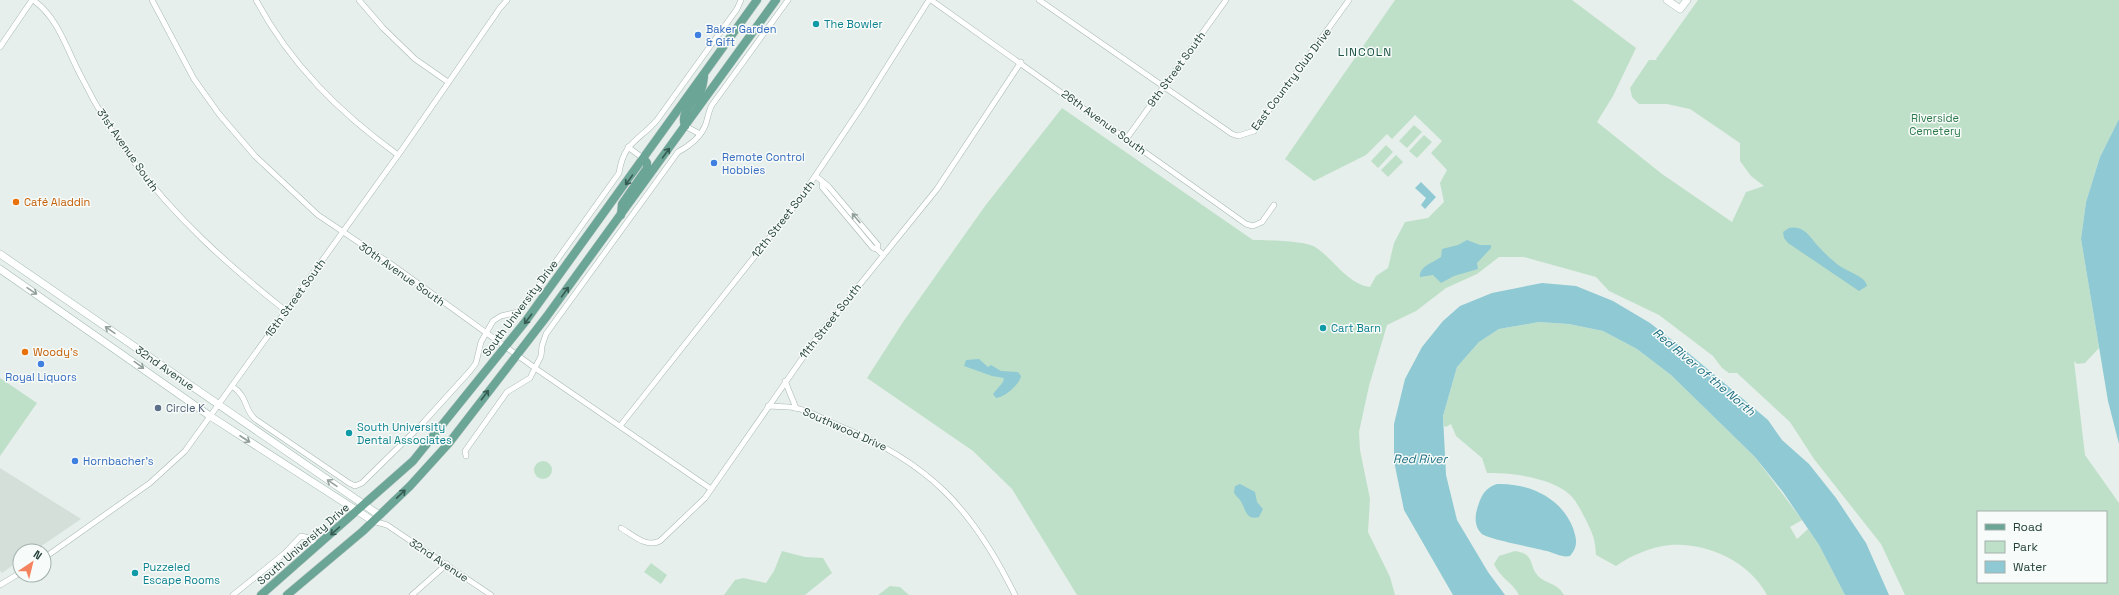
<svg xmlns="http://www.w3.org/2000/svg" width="2119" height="595" viewBox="0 0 2119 595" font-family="'Space Grotesk',sans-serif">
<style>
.built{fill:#d4dfda}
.green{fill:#bfe0c8;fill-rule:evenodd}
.water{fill:#8ec9d4}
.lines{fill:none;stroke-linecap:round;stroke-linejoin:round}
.street-casing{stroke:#a8b8b2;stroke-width:6}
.secondary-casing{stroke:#a4bbb3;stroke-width:8}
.primary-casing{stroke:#c2cac8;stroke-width:9}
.street{stroke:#fff;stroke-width:5}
.secondary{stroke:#fff;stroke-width:7}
.primary{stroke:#6aa596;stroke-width:8}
.oneway{stroke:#365b51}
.oneway2{stroke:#92a09c}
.culture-dot{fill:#0f9aa8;stroke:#f7fbf9;stroke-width:1.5}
.shop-dot{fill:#3f7fe0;stroke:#f7fbf9;stroke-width:1.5}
.food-dot{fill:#e8710a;stroke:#f7fbf9;stroke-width:1.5}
.service-dot{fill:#5c6f8a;stroke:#f7fbf9;stroke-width:1.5}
.labels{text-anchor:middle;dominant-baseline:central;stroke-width:3;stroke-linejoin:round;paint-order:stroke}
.culture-label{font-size:11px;fill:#0d838f;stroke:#f7fbf9;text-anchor:start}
.shop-label{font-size:11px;fill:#366cbe;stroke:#f7fbf9;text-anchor:start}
.street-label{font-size:11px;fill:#24423a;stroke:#f7fbf9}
.park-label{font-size:11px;fill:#2d7a4b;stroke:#f7fbf9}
.food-label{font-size:11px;fill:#c56008;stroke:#f7fbf9;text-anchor:start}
.service-label{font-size:11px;fill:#4e5e75;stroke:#f7fbf9;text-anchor:start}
.neighbourhood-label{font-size:12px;letter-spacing:1px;fill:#1f5548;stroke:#f7fbf9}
.water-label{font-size:12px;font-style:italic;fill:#1c6f80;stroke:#f7fbf9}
</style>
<rect width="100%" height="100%" fill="#e6efeb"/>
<path class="built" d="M0 468 81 519 34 551H20V560L2 573 0 571Z"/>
<g class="green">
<path d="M1395 0H1572L1636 48 1613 96 1597 122 1662 174 1732 222 1746 192 1764 186 1751 176 1740 161V143L1690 109 1667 104H1639L1632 97 1630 88 1649 60H1657L1656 59 1698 0H2119V119L2100 157 2086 202 2081 239 2099 348 2085 363 2077 364 2074 361 2085 455 2119 503V595H1905L1881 544 1814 459 1790 422 1737 373H1729L1722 368 1713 356 1659 315 1609 291 1596 277 1524 257H1499L1477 274 1446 288 1416 311 1387 325 1369 386 1359 432 1360 450 1370 499 1368 532 1390 577 1395 595H1077L1012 489 973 451 867 378 903 322 985 206 1062 108 1253 240C1266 240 1305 241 1315 247 1334 259 1347 284 1370 287L1376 276 1388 268 1394 243 1405 222 1428 218 1444 202 1440 183 1447 170 1431 153 1442 141 1415 115 1392 139 1387 134 1366 155 1314 181 1285 159ZM1978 512H2106V582H1978Z"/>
<path d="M1414 125 1422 132 1407 148 1399 141Z"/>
<path d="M1424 135 1432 142 1417 158 1409 151Z"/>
<path d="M1386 145 1393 152 1378 168 1371 161Z"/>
<path d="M1396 155 1403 162 1388 177 1381 170Z"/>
<path d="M1539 322 1569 324 1603 331 1637 349 1671 375 1755 457 1802 520 1790 527 1797 539 1808 529 1819 545 1845 595H1767C1750 562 1707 542 1670 545 1651 547 1632 555 1616 566L1596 555C1595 538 1593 535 1586 520 1581 511 1577 501 1569 494 1552 478 1510 472 1487 473L1482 458 1456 436 1451 424 1446 427 1444 426 1443 416 1457 367 1479 342 1499 329Z"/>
<path d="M0 378 37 403 0 456Z"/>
<circle cx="543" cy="470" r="9"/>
<path d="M782 551 805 557 823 558 832 573 805 595H724L735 580 743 578 766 583 774 571Z"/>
<path d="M1515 551C1536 554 1528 566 1539 577 1549 585 1557 583 1564 595H1519C1513 583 1500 578 1494 564L1499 556Z"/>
<path d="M651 563 667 575 661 584 644 572Z"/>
<path d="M890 586 900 587 909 595H878Z"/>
</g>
<g class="water">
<path d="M2119 119V444L2108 401 2081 239 2086 202 2100 157Z"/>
<path d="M1421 182 1436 197 1425 209 1421 205 1426 198 1415 188Z"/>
<path d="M1789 228C1805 225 1810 238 1819 247 1824 253 1831 259 1837 264 1845 271 1866 276 1867 286L1859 291 1788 243 1784 238 1783 232Z"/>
<path d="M1467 240 1480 245H1491V248L1477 263 1478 269 1454 276 1441 283 1433 275 1420 277C1419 266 1433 263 1441 257L1442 249 1458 245Z"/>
<path d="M1542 283 1576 286 1613 301 1650 323 1686 351 1768 420 1782 440 1809 464 1836 498 1866 543 1889 595H1845L1819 545 1783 492 1755 457 1671 375 1637 349 1603 331 1569 324 1539 322 1499 329 1479 342 1457 367 1443 416 1446 475 1457 520 1488 572 1505 595H1453L1404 510 1394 461V424L1405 379 1422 347 1443 321 1460 306 1492 293Z"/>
<path d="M979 359 988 367 991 365 1001 371 1018 372 1021 376C1020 384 1004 398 996 398L993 394 1003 382 1004 378 992 376 964 366 966 360Z"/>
<path d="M1240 484 1255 492 1257 502 1263 509 1259 517C1245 521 1246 508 1240 500 1238 497 1235 496 1234 492L1235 486Z"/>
<path d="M1497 484C1528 483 1561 497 1573 528 1577 540 1578 546 1570 556 1563 558 1554 553 1547 551 1535 548 1488 539 1482 534 1473 525 1475 514 1479 503 1482 494 1487 487 1497 484Z"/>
</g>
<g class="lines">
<defs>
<g id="street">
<path d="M33 0C59 18 67 51 82 78 96 106 112 133 131 158 175 218 228 265 286 311"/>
<path d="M152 0 194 79 219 114 255 156 318 215 391 264 535 368 711 489"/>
<path d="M256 0C291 65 339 112 398 155"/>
<path d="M359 0 383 28 415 59 448 82"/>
<path d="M931 0 1246 224 1253 226 1262 222 1274 205"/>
<path d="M1039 0 1232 134 1238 136 1254 131 1349 0"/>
<path d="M0 47 32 0"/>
<path d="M685 126 700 134"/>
<path d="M1127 138 1226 0"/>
<path d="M628 147 644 159"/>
<path d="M816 176 829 187 878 245 877 249"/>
<path d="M823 182 822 187 873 248 877 249 883 255"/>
<path d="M785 381 796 408"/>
<path d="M232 386C249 398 243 408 255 419L349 483 355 486 362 483 422 424 470 371 476 363 481 342 493 321 501 316 518 312 527 302 619 173C624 141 639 141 657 120L737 9 741 0"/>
<path d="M768 406C777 407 786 406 795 408 809 410 824 420 837 425 929 462 972 508 1015 595"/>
<path d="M620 426 797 203 864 103 929 0"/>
<path d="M466 456 465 451 507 392 530 378 541 356 542 346 546 334 678 152C689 146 700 138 705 126 708 119 708 112 712 105L788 0"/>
<path d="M373 521 387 525 491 595"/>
<path d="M621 528C633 535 646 548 660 541L705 498 815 340 937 189 1021 62"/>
<path d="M44 558 150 483 185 451 401 151 500 8 507 0"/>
<path d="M0 585 20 573"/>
<path d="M233 595 285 553 301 536 309 538 318 546"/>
<path d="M412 595 447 564"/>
</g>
<g id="secondary">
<path d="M1667 0 1680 9 1687 0"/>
<path d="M0 254 379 515"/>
<path d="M0 269 210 416 373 521"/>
</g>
<g id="primary">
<path d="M685 126C680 112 693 103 700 92 703 88 703 82 704 77"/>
<path d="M621 215 622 204 647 168V163L644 159"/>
<path d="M261 595 413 461 525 322 757 0"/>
<path d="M287 595 363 531 410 486 449 443 547 316 776 0"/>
</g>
</defs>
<use href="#street" class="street-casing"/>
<use href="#secondary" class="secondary-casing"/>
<use href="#primary" class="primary-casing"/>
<use href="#street" class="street"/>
<use href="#secondary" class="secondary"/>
<use href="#primary" class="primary"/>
</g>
<defs><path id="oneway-shaft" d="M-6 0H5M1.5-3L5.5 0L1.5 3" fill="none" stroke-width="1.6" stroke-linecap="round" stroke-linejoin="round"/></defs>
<g class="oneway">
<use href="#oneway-shaft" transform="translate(666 153) rotate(-54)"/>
<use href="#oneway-shaft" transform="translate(629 180) rotate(126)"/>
<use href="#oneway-shaft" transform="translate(565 292) rotate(-54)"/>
<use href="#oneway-shaft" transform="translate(528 319) rotate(127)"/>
<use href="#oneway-shaft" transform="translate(485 395) rotate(-53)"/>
<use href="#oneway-shaft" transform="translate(401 494) rotate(-44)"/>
<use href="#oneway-shaft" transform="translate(335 531) rotate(138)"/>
</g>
<g class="oneway2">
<use href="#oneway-shaft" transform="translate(856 218) rotate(-130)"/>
<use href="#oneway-shaft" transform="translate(32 291) rotate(34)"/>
<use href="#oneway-shaft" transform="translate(110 330) rotate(-145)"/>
<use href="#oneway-shaft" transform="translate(139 365) rotate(36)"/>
<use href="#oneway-shaft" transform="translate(245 439) rotate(33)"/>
<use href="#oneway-shaft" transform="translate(332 483) rotate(-146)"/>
</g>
<g class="culture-dot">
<circle cx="816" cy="24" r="4"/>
<circle cx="1323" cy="328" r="4"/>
<circle cx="349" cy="433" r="4"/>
<circle cx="135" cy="573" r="4"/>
</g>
<g class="shop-dot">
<circle cx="698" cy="35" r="4"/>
<circle cx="714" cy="163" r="4"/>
<circle cx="41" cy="364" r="4"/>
<circle cx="75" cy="461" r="4"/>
</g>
<g class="food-dot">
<circle cx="16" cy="202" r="4"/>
<circle cx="25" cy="352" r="4"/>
</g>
<circle class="service-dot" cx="158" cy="408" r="4"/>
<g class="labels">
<g class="culture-label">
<text x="824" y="24">The Bowler</text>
<text x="1331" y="328">Cart Barn</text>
<text x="357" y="427">South University<tspan x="357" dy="13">Dental Associates</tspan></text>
<text x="143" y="567">Puzzeled<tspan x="143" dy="13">Escape Rooms</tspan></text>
</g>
<g class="shop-label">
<text x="706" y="29">Baker Garden<tspan x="706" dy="13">&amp; Gift</tspan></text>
<text x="722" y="157">Remote Control<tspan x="722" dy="13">Hobbies</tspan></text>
<text x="41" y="377" text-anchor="middle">Royal Liquors</text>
<text x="83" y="461">Hornbacher's</text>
</g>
<g class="street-label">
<text transform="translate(1176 69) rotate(-54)">9th Street South</text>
<text transform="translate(1291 79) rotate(-53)">East Country Club Drive</text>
<text transform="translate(1104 122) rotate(36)">26th Avenue South</text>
<text transform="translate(128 150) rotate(55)">31st Avenue South</text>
<text transform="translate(783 219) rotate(-52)">12th Street South</text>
<text transform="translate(402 274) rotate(35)">30th Avenue South</text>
<text transform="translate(295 298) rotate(-54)">15th Street South</text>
<text transform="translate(520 308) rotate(-53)">South University Drive</text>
<text transform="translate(830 321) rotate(-52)">11th Street South</text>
<text transform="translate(165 368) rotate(35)">32nd Avenue</text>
<text transform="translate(845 429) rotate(24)">Southwood Drive</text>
<text transform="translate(303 544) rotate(-41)">South University Drive</text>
<text transform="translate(439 560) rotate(34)">32nd Avenue</text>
</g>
<g class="park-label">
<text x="1935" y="118">Riverside<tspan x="1935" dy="13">Cemetery</tspan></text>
</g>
<g class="food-label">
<text x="24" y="202">Café Aladdin</text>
<text x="33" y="352">Woody's</text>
</g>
<g class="service-label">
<text x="166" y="408">Circle K</text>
</g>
<g class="neighbourhood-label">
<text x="1365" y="52">LINCOLN</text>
</g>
<g class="water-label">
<text transform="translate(1704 372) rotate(40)">Red River of the North</text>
<text x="1420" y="459">Red River</text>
</g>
</g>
<rect x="1977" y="511" width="130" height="72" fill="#f7fbf9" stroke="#a3b1ad"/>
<rect x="1985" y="524" width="20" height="6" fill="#6aa596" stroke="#a3b1ad"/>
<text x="2013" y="531" font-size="12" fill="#24423a">Road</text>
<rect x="1985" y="541" width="20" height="12" fill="#bfe0c8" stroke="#a3b1ad"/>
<text x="2013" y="551" font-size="12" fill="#24423a">Park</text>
<rect x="1985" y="561" width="20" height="12" fill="#8ec9d4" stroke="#a3b1ad"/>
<text x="2013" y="571" font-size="12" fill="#24423a">Water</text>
<g transform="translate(32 563) rotate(35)"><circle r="19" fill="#f7fbf9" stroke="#a3b1ad"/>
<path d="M0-3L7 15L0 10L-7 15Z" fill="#f4845f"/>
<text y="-6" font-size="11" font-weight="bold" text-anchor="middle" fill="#24423a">N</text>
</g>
</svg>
